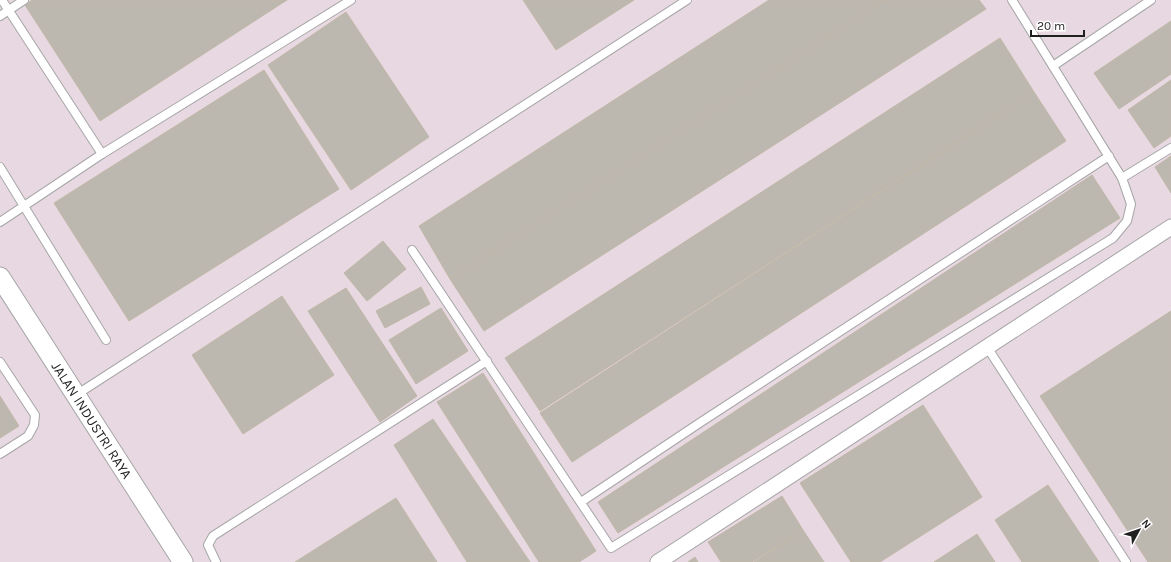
<svg xmlns="http://www.w3.org/2000/svg" width="1171" height="562" viewBox="0 0 1171 562" font-family="Karla,sans-serif">
<style>
.industrial{fill:#e8d8e2}
.building{fill:#bcb7af;stroke:#c1b8a8}
.lines{fill:none;stroke-linecap:round;stroke-linejoin:round}
.service-casing{stroke:#a6a6a6;stroke-width:10}
.minor-casing{stroke:#a6a6a6;stroke-width:17}
.tertiary-casing{stroke:#a6a6a6;stroke-width:21}
.service{stroke:#fff;stroke-width:8}
.minor{stroke:#fff;stroke-width:15}
.tertiary{stroke:#fff;stroke-width:19}
.labels{text-anchor:middle;dominant-baseline:central;stroke-width:3;stroke-linejoin:round;paint-order:stroke}
.street-label{font-size:14px;fill:#1f1f1f;stroke:#fff}
</style>
<rect width="100%" height="100%" fill="#f0eee6"/>
<rect class="industrial" x="0" y="0" width="1171" height="562"/>
<g class="building">
<path d="M32 0H287L100 121 25 5Z"/>
<path d="M523 0H634L556 50Z"/>
<path d="M769 0H885L450 279 419 226Z"/>
<path d="M885 0H979L986 9 484 331 450 279Z"/>
<path d="M346 12 429 137 351 190 268 65Z"/>
<path d="M1171 21V74L1119 109 1094 73Z"/>
<path d="M1000 38 1034 92 540 411 505 358Z"/>
<path d="M264 70 339 189 129 321 54 203Z"/>
<path d="M1171 80V136L1154 148 1128 110Z"/>
<path d="M1034 92 1066 141 572 462 540 413Z"/>
<path d="M1171 156V193L1155 167Z"/>
<path d="M1092 175 1120 218 618 533 598 502Z"/>
<path d="M383 241 406 269 367 301 344 273Z"/>
<path d="M421 287 430 304 385 328 376 311Z"/>
<path d="M346 288 417 396 380 422 308 311Z"/>
<path d="M282 296 334 375 243 434 192 355Z"/>
<path d="M441 308 468 351 416 384 389 340Z"/>
<path d="M1171 311V562H1148L1040 396Z"/>
<path d="M483 373 596 551 579 562H539L437 402Z"/>
<path d="M0 396 19 426 0 438Z"/>
<path d="M923 405 982 497 880 562H851L800 483Z"/>
<path d="M433 419 530 562H467L394 445Z"/>
<path d="M1048 485 1099 562H1022L995 520Z"/>
<path d="M782 496 803 530 752 562H721L708 542Z"/>
<path d="M396 498 437 562H295Z"/>
<path d="M803 530 824 562H754Z"/>
<path d="M977 534 995 562H934Z"/>
<path d="M695 557 698 562H688Z"/>
</g>
<g class="lines">
<defs>
<g id="service">
<path d="M2 0 102 154"/>
<path d="M0 16 24 0"/>
<path d="M1053 66 1151 0"/>
<path d="M0 167 106 340"/>
<path d="M1122 178 1171 148"/>
<path d="M0 222 102 154 351 0"/>
<path d="M412 250 611 548 1113 238 1127 221 1131 204 1122 178 1012 0"/>
<path d="M987 347 1126 562"/>
<path d="M0 362 35 415 34 425 28 436 0 454"/>
<path d="M76 395 687 0"/>
<path d="M581 502 701 422 1109 156"/>
<path d="M216 562 208 545 213 536 487 361"/>
</g>
<path id="minor" d="M658 562 1171 227"/>
<g id="tertiary">
<path id="s1" d="M0 277 183 562"/>
</g>
</defs>
<use href="#service" class="service-casing"/>
<use href="#minor" class="minor-casing"/>
<use href="#tertiary" class="tertiary-casing"/>
<use href="#service" class="service"/>
<use href="#minor" class="minor"/>
<use href="#tertiary" class="tertiary"/>
</g>
<g class="labels">
<g class="street-label">
<text stroke="none"><textPath href="#s1" startOffset="170">JALAN INDUSTRI RAYA</textPath></text>
</g>
</g>
<g transform="translate(1139 530) rotate(50)" stroke="#ffffff" stroke-width="3" paint-order="stroke">
<path d="M0-3L7 15L0 10L-7 15Z" fill="#1f1f1f"/>
<text y="-6" font-size="11" font-weight="bold" text-anchor="middle" fill="#1f1f1f">N</text>
</g>
<path d="M1031 30v6h53v-6" fill="none" stroke="#1f1f1f" stroke-width="2"/>
<text x="1037" y="30" font-size="12" fill="#1f1f1f" stroke="#ffffff" stroke-width="3" paint-order="stroke">20 m</text>
</svg>
